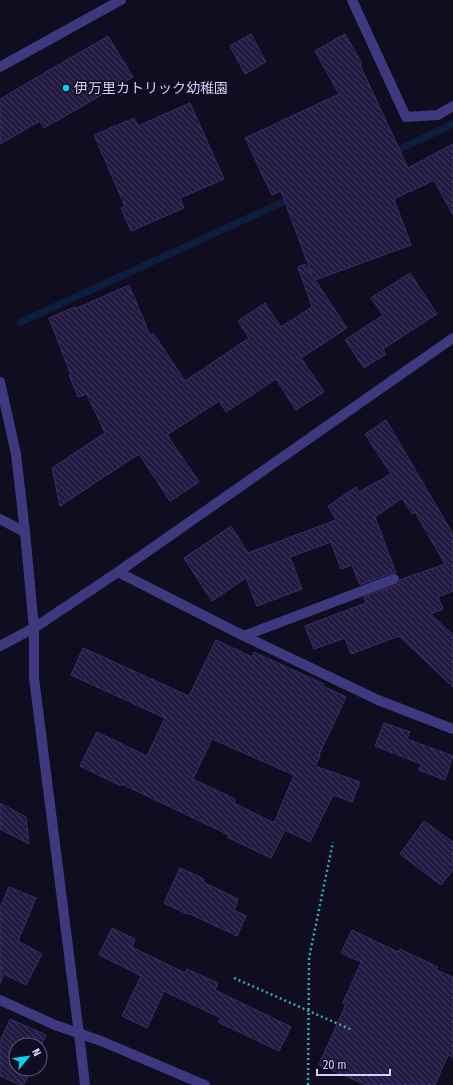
<svg xmlns="http://www.w3.org/2000/svg" width="453" height="1085" viewBox="0 0 453 1085" font-family="'Fira Sans Condensed','Noto Sans JP',sans-serif">
<style>
.lines{fill:none;stroke-linecap:round;stroke-linejoin:round}
.stream{stroke:#0c1e40;stroke-width:7}
.building{fill:url(#building-back-hatch);stroke:#3b2c6c;fill-rule:evenodd}
.path{stroke:#31afab;stroke-width:2.5;stroke-dasharray:2 3;stroke-linecap:butt}
.minor{stroke:#3e397e;stroke-width:10}
.poi-dot{fill:#06d3f2;stroke:#110d20;stroke-width:1.5}
.labels{text-anchor:middle;dominant-baseline:central;stroke-width:3.5;stroke-linejoin:round;paint-order:stroke}
.poi-label{font-size:14px;fill:#d5cefe;stroke:#110d20;text-anchor:start}
</style>
<defs>
<pattern id="building-back-hatch" width="6" height="6" patternUnits="userSpaceOnUse"><rect width="6" height="6" fill="#231a41"/><path d="M-1 5l2 2M0 0l6 6M5-1l2 2" fill="none" stroke="#423a5e"/></pattern>
</defs>
<rect width="100%" height="100%" fill="#110d20"/>
<g class="lines">
<g class="stream">
<path d="M391 153 445 128 453 123"/>
<path d="M21 322 292 198"/>
</g>
</g>
<g class="building">
<path d="M251 34 266 62 245 74 230 46Z"/>
<path d="M345 34 362 64 360 65 408 168 453 144V215L434 180 394 199 411 245 315 280 347 328 301 358 324 392 296 410 276 379 226 412 219 401 167 435 199 482 170 501 139 454 60 506 52 468 105 433 87 394 78 397 69 375H71L49 318 75 307V309L129 285 150 335 153 333 185 381 249 338 238 321 265 303 281 327 312 307 298 267 305 264 312 275 281 191 272 195 245 138 339 94 315 51Z"/>
<path d="M108 36 133 77 44 128 40 121 0 144V99Z"/>
<path d="M190 103 224 179 180 198 184 208 131 231 121 208 125 206 94 135 134 118 138 126Z"/>
<path d="M410 273 437 314 383 349 386 354 364 368 345 340 383 315 371 298Z"/>
<path d="M386 420 453 534V591L438 597 443 609 431 614 453 635V687L399 636 351 654 345 638 314 649 305 626 366 603 364 597 396 585 399 583 400 580 445 564 415 512 412 514 402 498 375 517 396 573H392L360 585 352 565 341 569 331 542 290 557 302 589 257 606 246 578 212 601 184 558 231 526 248 553 336 520 328 506 356 487 359 492 391 474 365 434Z"/>
<path d="M216 640 252 657 254 652 324 684 323 686 346 697 319 755 320 756 315 766 360 782 352 802 333 795 310 842 285 830 271 858 227 837 229 835 122 784 121 786 80 766 97 732 147 756 165 718 71 675 83 648 189 696ZM212 739 294 775 274 823 234 803 235 799 193 779Z"/>
<path d="M384 723 410 732 407 739 453 756 445 780 419 770 421 764 375 746Z"/>
<path d="M0 803 26 817 29 844 0 829Z"/>
<path d="M424 821 453 842V870L441 885 400 854Z"/>
<path d="M180 868 204 879 203 882 238 899 234 910 246 916 237 936 188 913 187 914 164 903Z"/>
<path d="M9 887 36 898 18 941 42 954 26 985 4 974 0 984V908Z"/>
<path d="M112 928 135 939 132 947 185 973 187 969 218 983 215 990 291 1027 279 1051 218 1022 221 1018 164 991 147 1028 122 1016 141 976 136 974V973L99 955Z"/>
<path d="M352 930 398 952 400 949 438 967 436 970 453 977V1057L448 1055 435 1085H367L319 1065 346 1004 343 1003 361 962 341 953Z"/>
<path d="M10 1019 46 1035 40 1048V1045H16V1069H31L24 1085H20L0 1076V1042Z"/>
</g>
<g class="lines">
<g class="path">
<path d="M234 978 352 1030"/>
<path d="M308 1085 309 958 333 842"/>
</g>
<g class="minor">
<path d="M352 0 406 117 438 115 453 106"/>
<path d="M0 67 121 0"/>
<path d="M0 382 16 454 25 532 34 628V678L79 1034 85 1085"/>
<path d="M0 519 25 532"/>
<path d="M118 572 244 636 378 700 453 729"/>
<path d="M244 636 394 579"/>
<path d="M0 646 34 628 118 572 453 338"/>
<path d="M0 1000 55 1025 101 1041 205 1085"/>
</g>
</g>
<circle class="poi-dot" cx="66" cy="88" r="4"/>
<g class="labels">
<g class="poi-label">
<text x="74" y="88">伊万里カトリック幼稚園</text>
</g>
</g>
<g transform="translate(28 1057) rotate(61)"><circle r="19" fill="#110d20" stroke="#5f5a79"/>
<path d="M0-3L7 15L0 10L-7 15Z" fill="#06d3f2"/>
<text y="-6" font-size="11" font-weight="bold" text-anchor="middle" fill="#d5cefe">N</text>
</g>
<path d="M317 1069v6h73v-6" fill="none" stroke="#d5cefe" stroke-width="2"/>
<text x="323" y="1069" font-size="12" fill="#d5cefe" stroke="#110d20" stroke-width="3" paint-order="stroke">20 m</text>
</svg>
